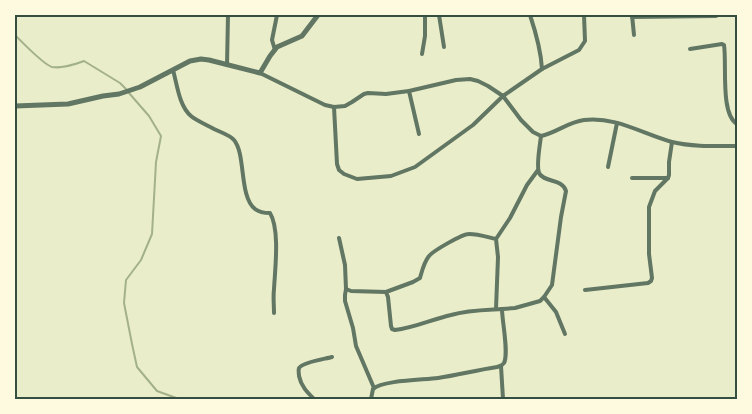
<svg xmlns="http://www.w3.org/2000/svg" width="752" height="414" viewBox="0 0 752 414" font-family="'Space Grotesk',sans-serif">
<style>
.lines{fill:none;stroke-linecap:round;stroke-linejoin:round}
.stream{stroke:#a3b18a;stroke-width:2}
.minor{stroke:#617663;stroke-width:4}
.tertiary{stroke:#617663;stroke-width:5}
.neatline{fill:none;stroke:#344e41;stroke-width:2}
</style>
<rect width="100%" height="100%" fill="#e9edc9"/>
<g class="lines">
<g class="stream">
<path d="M15 35C23 43 43 64 52 67 63 69 75 64 84 61L120 83 126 89"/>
<path d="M129 93 149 116 161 136 156 162 152 234 141 260 126 280 124 303 132 344 137 367 157 391 179 399"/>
</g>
<g class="minor">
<path d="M439 15 444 47"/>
<path d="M530 15C536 33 541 51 542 69"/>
<path d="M632 15 634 35"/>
<path d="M632 17 716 16"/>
<path d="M690 49 722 44 724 45C727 64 720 114 737 124"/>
<path d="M275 50 272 40 277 15"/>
<path d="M422 54 425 36V15"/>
<path d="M227 65 228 15"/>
<path d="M173 70C177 84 179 106 191 116 197 121 207 125 214 129 220 132 230 135 234 140 246 154 239 197 255 209 259 212 265 213 270 213 280 229 275 270 274 289 273 297 274 305 274 313"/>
<path d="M260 73 325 105 334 107 345 106 352 102 364 94 368 93 386 94 409 91 456 80 470 79 478 81 488 86 503 96 521 120 533 132 541 136C556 133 568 122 584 120 615 116 643 134 672 142 693 147 716 146 737 146"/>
<path d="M409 91 419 134"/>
<path d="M334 107 337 164 339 170 344 174 357 179 391 176 415 167 473 125 503 96 542 69 579 50 585 41 584 15"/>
<path d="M608 167 617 123"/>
<path d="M632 178H668"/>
<path d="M339 238 345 265 346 289 351 291 386 292 388 297 391 326 392 329 395 330C414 328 433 319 451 315 468 310 485 310 502 309"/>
<path d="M496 239 510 218 527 185 538 170"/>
<path d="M346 289 345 295V301L353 328 356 346 374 388"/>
<path d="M585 290 648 283 651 281 652 278 649 254V207L655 191 668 178 669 175V162L672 142"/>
<path d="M386 292 413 282 420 278C422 271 424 262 429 256 433 251 462 234 469 234 478 234 487 237 496 239L498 257 496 309"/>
<path d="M544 297 556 312 565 334"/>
<path d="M501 366 503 399"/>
<path d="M314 399C307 392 301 386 299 376 299 373 298 371 299 368 303 362 325 359 332 357"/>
<path d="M371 399 373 389C383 380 423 380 438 378 458 375 477 370 497 367 500 366 502 366 504 363 509 353 502 321 502 309L515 308 540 301 544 297 552 285 561 217 566 191C562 178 544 183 539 173 536 165 540 145 541 136"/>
</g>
<path class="tertiary" d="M15 106 68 104 103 96 119 94 140 87 190 61 201 59 209 60 260 73 270 56 277 47 302 36 318 15"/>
</g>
<rect width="752" height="414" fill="none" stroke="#fefae0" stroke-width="32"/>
<rect x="16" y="16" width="720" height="382" class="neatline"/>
</svg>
